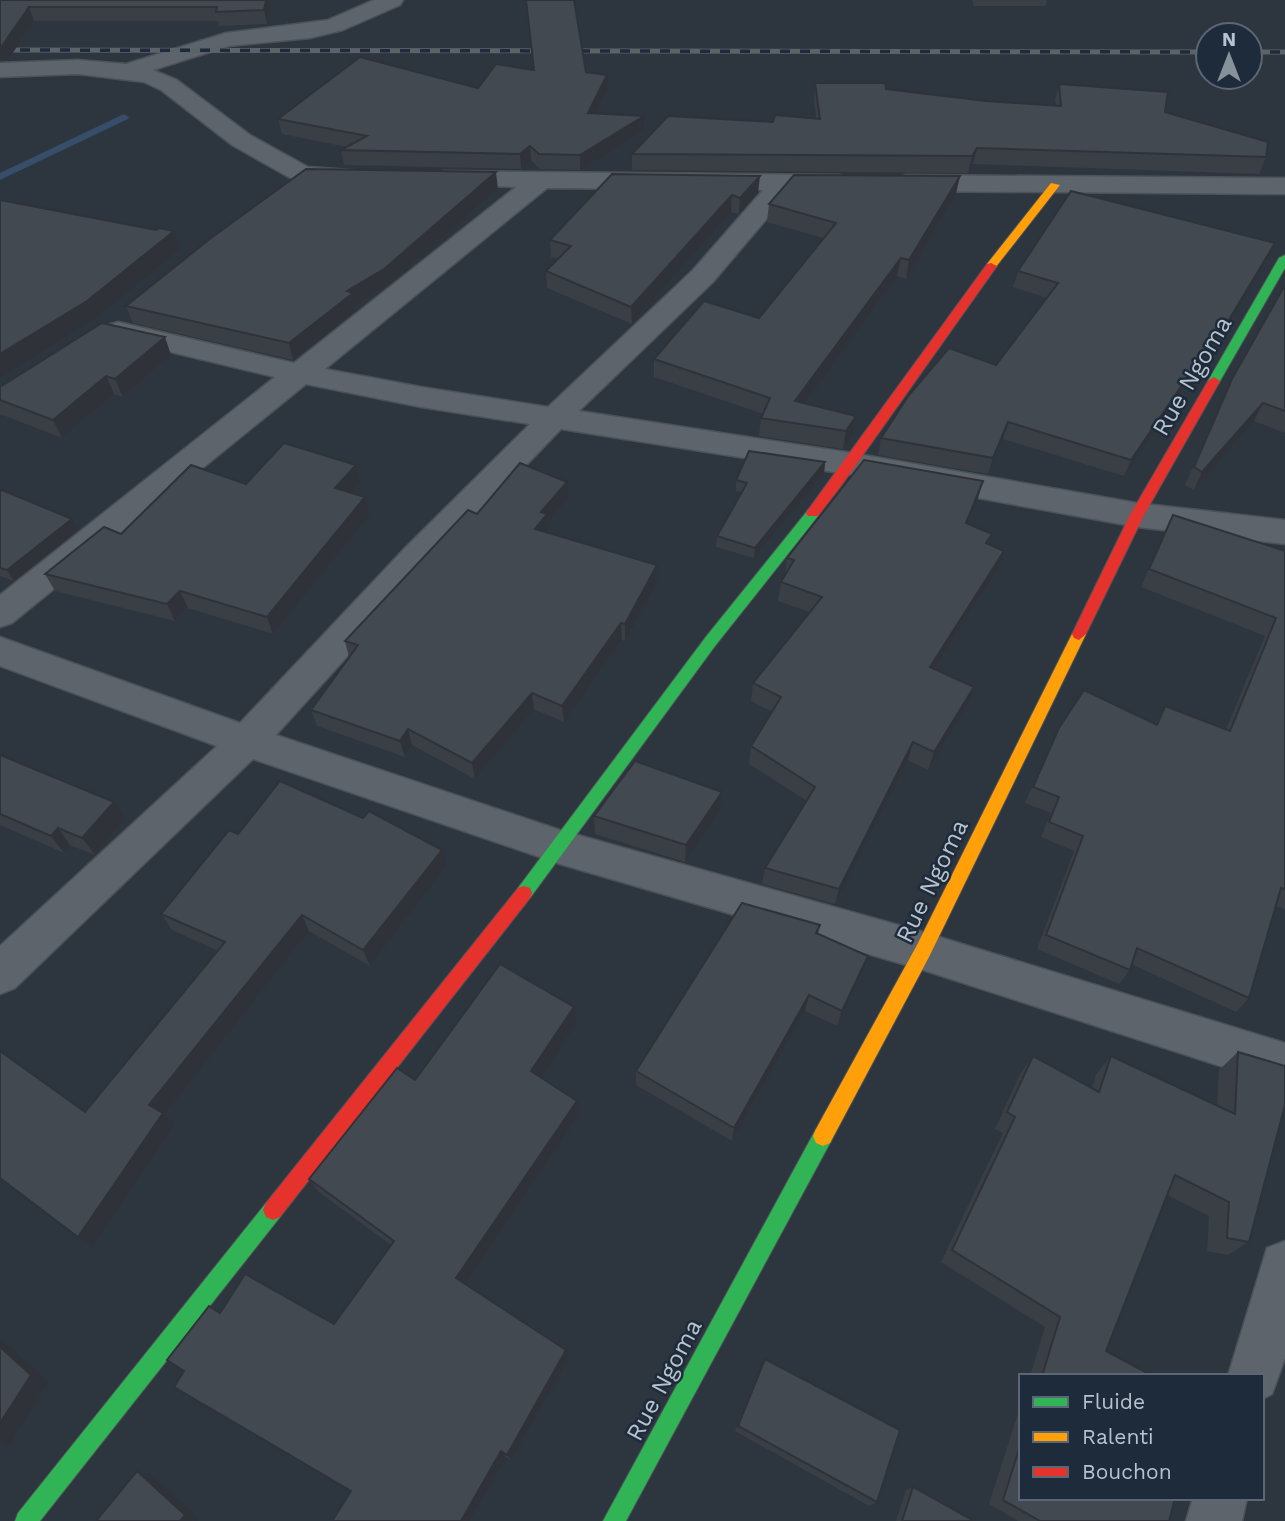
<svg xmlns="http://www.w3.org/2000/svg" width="1285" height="1521" viewBox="0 0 1285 1521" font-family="'Work Sans',sans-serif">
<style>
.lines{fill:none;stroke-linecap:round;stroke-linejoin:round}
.stream{fill:#364e6a;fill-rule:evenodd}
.street-casing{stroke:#4c5158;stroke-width:3}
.fast-casing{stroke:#4c5158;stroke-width:2}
.slow-casing{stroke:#4c5158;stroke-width:2}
.jam-casing{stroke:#4c5158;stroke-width:2}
.street{fill:#5e646b;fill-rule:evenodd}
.fast{fill:#30b455;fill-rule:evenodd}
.slow{fill:#ff9f0a;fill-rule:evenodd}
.jam{fill:#e5322d;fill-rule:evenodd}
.rail-casing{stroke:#5c626a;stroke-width:5}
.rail{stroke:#1e2b3b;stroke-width:3.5;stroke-dasharray:10;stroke-linecap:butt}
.wall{fill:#3a3f46}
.shaded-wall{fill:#2f3339}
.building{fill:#434951;stroke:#2f3339;stroke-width:2}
.labels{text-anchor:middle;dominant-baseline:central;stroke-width:5;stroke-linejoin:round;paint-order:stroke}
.street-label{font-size:24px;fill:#b8c2cf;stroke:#1e2b3b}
</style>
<rect width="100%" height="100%" fill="#2d353e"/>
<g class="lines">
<path class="stream" d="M124 114 129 117 128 119 0 180V173Z"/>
<defs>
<g id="street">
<path d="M374 0H403L400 5 343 30 310 38 229 46 153 70 177 80 250 135 308 167 362 171 366 176 362 181 353 184 294 180 232 145 161 90 144 82 78 74 0 77V63L78 60 126 64 226 33 328 20Z"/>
<path d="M444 171 839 175 848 178 852 183 848 188 791 190 713 282 579 411 852 453 1137 503 1285 520V544L1137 527 852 475 561 429 429 566 276 735 560 830 923 932 1285 1043V1087L923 970 560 864 253 759 15 988 0 994V946L217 746 0 666V637L240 723 405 548 530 424 421 407 306 384 12 623 0 627V595L275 377 108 337 103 331 108 325 118 322 294 363 516 187 435 184 431 179 435 174ZM547 188 763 190 693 270 548 407 421 387 325 369Z"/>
<path d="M906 175 1285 178V194L906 191 897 188 893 183 897 178Z"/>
<path d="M1285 1241V1358L1272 1394 1262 1399V1376H1228L1267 1248Z"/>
<path d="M1193 1498H1247L1242 1521H1186Z"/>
</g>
<g id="fast">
<path d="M1285 255V268L1220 381 1218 384H1210L1208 381 1279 258Z"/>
<path d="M813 508 818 510 820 513 818 516 715 646 530 898 524 900 518 898 516 893 518 888 705 638 808 510Z"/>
<path d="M823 1126 830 1129 833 1136 830 1143 626 1521H603L816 1129Z"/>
<path d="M273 1200 280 1203 283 1210 280 1217 40 1521H15L18 1513 266 1203Z"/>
</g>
<g id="slow">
<path d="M1051 183 1060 185 995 268H987V264Z"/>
<path d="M1079 628 1086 634 929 957 830 1143 823 1146 816 1143 813 1136 816 1129 917 945 1072 634Z"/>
</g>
<g id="jam">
<path d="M991 263 997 266 841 486 818 516H808L806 513 808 510 987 264Z"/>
<path d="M1214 377 1220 381 1144 515 1086 634 1079 640 1074 638 1072 634 1130 515 1208 381Z"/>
<path d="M524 886 530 888 532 893 530 898 280 1217 273 1220 266 1217 263 1210 266 1203 518 888Z"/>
</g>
</defs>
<use href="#street" class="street-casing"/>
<use href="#fast" class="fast-casing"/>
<use href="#slow" class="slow-casing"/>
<use href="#jam" class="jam-casing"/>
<use href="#street" class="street"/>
<use href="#fast" class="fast"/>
<use href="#slow" class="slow"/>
<use href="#jam" class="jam"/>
<defs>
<g id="rail">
<path d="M0 50 1208 52"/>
<path d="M1250 52H1285"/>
</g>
</defs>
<use href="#rail" class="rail-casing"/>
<use href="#rail" class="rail"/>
</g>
<g class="wall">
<path d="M0 0H271L267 24 219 26 218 21H34L8 60 0 61Z"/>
<path d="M972 0H1047L1046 6H974Z"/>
<path d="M533 70 586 72 608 89 596 113 644 131 580 170 540 169 531 160 521 169 344 165 341 150 347 147 282 134 278 119 478 88Z"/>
<path d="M815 83 886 89 986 101 1056 105 1055 100 1059 84 1165 112 1266 157 1259 174 973 164 968 173 632 170V154L773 122 816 118 814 99Z"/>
<path d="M612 174 758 193 739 214 731 212 632 324 547 288 546 271 558 259 551 257 550 240Z"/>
<path d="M498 189 387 286 356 305 357 310 293 360 133 323 126 306Z"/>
<path d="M956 194 906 279 897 276 804 403 856 416 853 434 843 449 759 436 761 418 763 414 654 377V359L759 318 823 238 767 222 769 204Z"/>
<path d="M1267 260 1220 340 1218 339 1124 476 1003 439 988 474 878 455 881 438 996 365 1047 298 1013 287 1018 271Z"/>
<path d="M1285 285V433L1254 421 1194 490 1185 485 1223 398 1232 379Z"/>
<path d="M171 355 123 397 114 394 62 438 0 414V386Z"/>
<path d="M825 462 824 473 754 558 716 547 717 536 741 492 736 491V480Z"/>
<path d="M983 481 977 501 968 524 992 534 988 544 997 570 935 669 974 687 968 705 928 770 908 760 835 904 762 884 765 868 807 801 749 764 751 746 772 712 751 701 753 683 810 612 778 601 781 582 785 576 787 558Z"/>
<path d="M361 483 351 493 365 497 370 515 273 634 188 608 175 621 55 591 45 574 121 534 246 484Z"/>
<path d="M0 491 78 530 14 581 0 576Z"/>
<path d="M568 499 548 523V531L547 532 657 565V582L625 641 622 640 564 722 534 709 475 779 412 745 405 757 317 726 311 710 349 657 345 641 477 514Z"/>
<path d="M1173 515 1285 551V909L1276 906 1249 998 1236 1012 1131 964 1130 970 1119 984 1037 949 1074 851 1041 837 1051 813 1025 803 1051 744 1155 724 1165 706 1226 729 1265 636 1141 587Z"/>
<path d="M0 755 125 819 95 855 70 845 64 853 0 825Z"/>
<path d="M720 811 685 862 595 834 594 816Z"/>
<path d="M238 834 446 867 370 966 309 931 165 1114 175 1125 93 1247 85 1112 218 951 172 930 161 914Z"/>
<path d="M820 925 818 934 868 956 862 972 837 1026 805 1011 732 1141 636 1085V1071Z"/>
<path d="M576 1024 540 1077 577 1101 579 1115 465 1284 569 1359 511 1460 506 1457 351 1491 220 1313 334 1324 391 1245 319 1192 309 1179 415 1080Z"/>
<path d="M1238 1052 1249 1242 1228 1255 1207 1251 1209 1216 1167 1195 1106 1351 1153 1376H1030L1045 1327 941 1262 1003 1133 995 1129 1020 1074 1033 1056 1092 1088 1096 1074 1111 1056 1217 1105 1219 1070Z"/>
<path d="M761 1367 877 1502 869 1506 735 1431Z"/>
<path d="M1021 1404V1498L1169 1521H1018L989 1504Z"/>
<path d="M913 1487 974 1521H896L906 1490Z"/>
</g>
<g class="shaded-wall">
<path d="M266 0H271L267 24 264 10Z"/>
<path d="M29 7 34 21 8 60 0 61V47Z"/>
<path d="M607 75 608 89 588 128V113Z"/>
<path d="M644 116V131L580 170V155Z"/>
<path d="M530 146 531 160 521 169 520 154Z"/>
<path d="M977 148 973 164 968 173 972 156Z"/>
<path d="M496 172 498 189 387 286 356 305 357 310 293 360 289 343 347 291Z"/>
<path d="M760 176 758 193 739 214 740 198Z"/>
<path d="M960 176 956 194 906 279 909 260Z"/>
<path d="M732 195 731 212 632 324 631 307Z"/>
<path d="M174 231 180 249 94 319 0 378V354Z"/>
<path d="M1275 243 1267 260 1220 340 1227 323Z"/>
<path d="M901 258 897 276 793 419 795 401Z"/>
<path d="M1225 322 1218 339 1124 476 1131 460Z"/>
<path d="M165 337 171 355 123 397 115 379Z"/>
<path d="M106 376 114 394 62 438 53 420Z"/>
<path d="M1263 403 1254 421 1194 490 1202 472Z"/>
<path d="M856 416 853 434 843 449 846 431Z"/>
<path d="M1008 422 1003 439 988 474 993 458Z"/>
<path d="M825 462 824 473 754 558 755 548Z"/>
<path d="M356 465 361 483 340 506 335 488Z"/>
<path d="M983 481 977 501 960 543 966 523Z"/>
<path d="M567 482 568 499 548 523V531L537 546 535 529 541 512Z"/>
<path d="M365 497 370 515 273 634 267 617Z"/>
<path d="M72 519 78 530 14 581 7 570Z"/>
<path d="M1004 551 997 570 924 686 930 667Z"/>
<path d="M657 565V582L625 641V624Z"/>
<path d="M180 591 188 608 175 621 167 604Z"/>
<path d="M621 623 622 640 564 722 562 706Z"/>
<path d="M974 687 968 705 928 770 934 752Z"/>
<path d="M532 693 534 709 475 779 472 763Z"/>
<path d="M408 729 412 745 405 757 400 741Z"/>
<path d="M913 742 908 760 835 904 839 889Z"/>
<path d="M722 792 720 811 685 862 686 845Z"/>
<path d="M114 802 125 819 95 855 82 838Z"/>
<path d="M58 828 70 845 64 853 51 836Z"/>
<path d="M442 850 446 867 370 966 363 950Z"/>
<path d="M302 915 309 931 165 1114 175 1125 93 1247 78 1237 149 1105Z"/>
<path d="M868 956 862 972 837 1026 842 1011Z"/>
<path d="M809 995 805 1011 732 1141 734 1128Z"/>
<path d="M574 1007 576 1024 534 1087 531 1071Z"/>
<path d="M577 1101 579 1115 462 1289 456 1278Z"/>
<path d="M0 1338 48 1382 9 1446 0 1443Z"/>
<path d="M566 1350 569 1359 511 1460 507 1455Z"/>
<path d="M501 1451 506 1457 469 1521H461Z"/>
<path d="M137 1471 152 1475 199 1518 197 1521H180Z"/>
</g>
<g class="building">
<path d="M0 0H266L264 10 216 12 217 7H29L2 46 0 47Z"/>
<path d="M526 0H574L586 72 607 75 588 113 644 116 580 155 539 154 530 146 520 154 341 150 367 136 278 119 360 57 478 88 496 64 534 70Z"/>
<path d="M815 83H885L886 89 986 101 1061 106 1059 84 1168 92 1165 112 1268 142 1266 157 977 148 972 156 632 154 668 116 773 122 775 115 820 119Z"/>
<path d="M306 169 496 172 384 269 347 291 353 293 289 343 126 306 211 238Z"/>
<path d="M612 174 760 176 740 198 732 195 631 307 546 271 571 246 550 240Z"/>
<path d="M794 175 960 176 909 260 901 258 795 401 856 416 846 431 761 418 770 398 654 359 704 301 759 318 836 223 769 204Z"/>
<path d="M1071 191 1275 243 1227 323 1225 322 1131 460 1008 422 993 458 881 438 909 395 949 348 996 365 1058 283 1018 271Z"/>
<path d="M0 200 156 230 159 228 174 231 87 301 0 354Z"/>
<path d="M1285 285V411L1263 403 1202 472 1194 467 1232 379Z"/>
<path d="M102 323 165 337 115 379 106 376 53 420 0 400V386L3 385Z"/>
<path d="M284 443 356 465 335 488 365 497 267 617 180 591 167 604 45 574 104 527 121 534 191 465 246 484Z"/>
<path d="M749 451 825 462 755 548 717 536 747 483 736 480Z"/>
<path d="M864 460 983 481 966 523 992 534 986 543 1004 551 930 667 974 687 934 752 913 742 839 889 765 868 815 787 751 746 781 697 753 683 822 597 781 582 794 560 787 558Z"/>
<path d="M520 463 567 482 541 512 547 514 535 529 657 565 625 624 621 623 562 706 532 693 472 763 408 729 400 741 311 710 358 645 345 641 468 510 477 514Z"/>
<path d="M2 490 72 519 7 570 0 568V491Z"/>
<path d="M1173 515 1285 551V889L1281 888 1249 998 1137 948 1130 970 1046 935 1083 836 1049 822 1059 797 1033 787 1059 728 1084 690 1157 725 1165 706 1230 731 1276 618 1149 569Z"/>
<path d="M0 755 114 802 82 838 58 828 51 836 0 814Z"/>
<path d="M635 761 722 792 686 845 594 816Z"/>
<path d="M280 781 363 818 369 811 442 850 363 950 302 915 149 1105 163 1113 78 1237 0 1178V1051L85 1112 225 942 161 914 229 830 238 834Z"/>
<path d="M742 903 820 925 816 933 868 956 842 1011 809 995 734 1128 636 1071Z"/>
<path d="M500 964 574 1007 531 1071 577 1101 456 1278 566 1350 507 1455 501 1451 461 1521H332L351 1491 174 1387 184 1371 167 1360 209 1306 220 1313 245 1274 334 1324 394 1241 309 1179 397 1068 415 1080Z"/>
<path d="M1238 1052 1285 1066V1105L1249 1242 1227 1238 1229 1202 1175 1175 1106 1351 1153 1376H1042L1060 1317 952 1250 1015 1117 1007 1112 1033 1056 1099 1092 1111 1056 1235 1114Z"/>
<path d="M0 1347 31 1375 0 1423Z"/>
<path d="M765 1359 900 1430 877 1502 738 1426Z"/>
<path d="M1021 1443V1498H1175L1169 1521H1040L1003 1500Z"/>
<path d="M137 1471 185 1515 180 1521H96Z"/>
<path d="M913 1487 974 1521H902Z"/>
</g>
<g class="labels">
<g class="street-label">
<text transform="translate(1192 376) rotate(-60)">Rue Ngoma</text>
<text transform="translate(932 881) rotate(-64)">Rue Ngoma</text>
<text transform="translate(664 1380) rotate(-62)">Rue Ngoma</text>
</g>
</g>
<rect x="1019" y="1374" width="245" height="126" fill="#1e2b3b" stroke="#5c6776" stroke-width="2"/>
<rect x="1033" y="1397" width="35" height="10" fill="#30b455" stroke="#5c6776" stroke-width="2"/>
<text x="1082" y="1409" font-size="21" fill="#b8c2cf">Fluide</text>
<rect x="1033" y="1432" width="35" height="10" fill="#ff9f0a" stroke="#5c6776" stroke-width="2"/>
<text x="1082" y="1444" font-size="21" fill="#b8c2cf">Ralenti</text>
<rect x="1033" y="1467" width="35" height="10" fill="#e5322d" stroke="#5c6776" stroke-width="2"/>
<text x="1082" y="1479" font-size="21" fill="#b8c2cf">Bouchon</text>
<g transform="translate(1229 56)"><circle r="33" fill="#1e2b3b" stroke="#5c6776" stroke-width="2"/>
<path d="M0-5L12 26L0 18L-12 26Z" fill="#87919c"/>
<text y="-10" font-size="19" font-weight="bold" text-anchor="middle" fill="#b8c2cf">N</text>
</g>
</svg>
